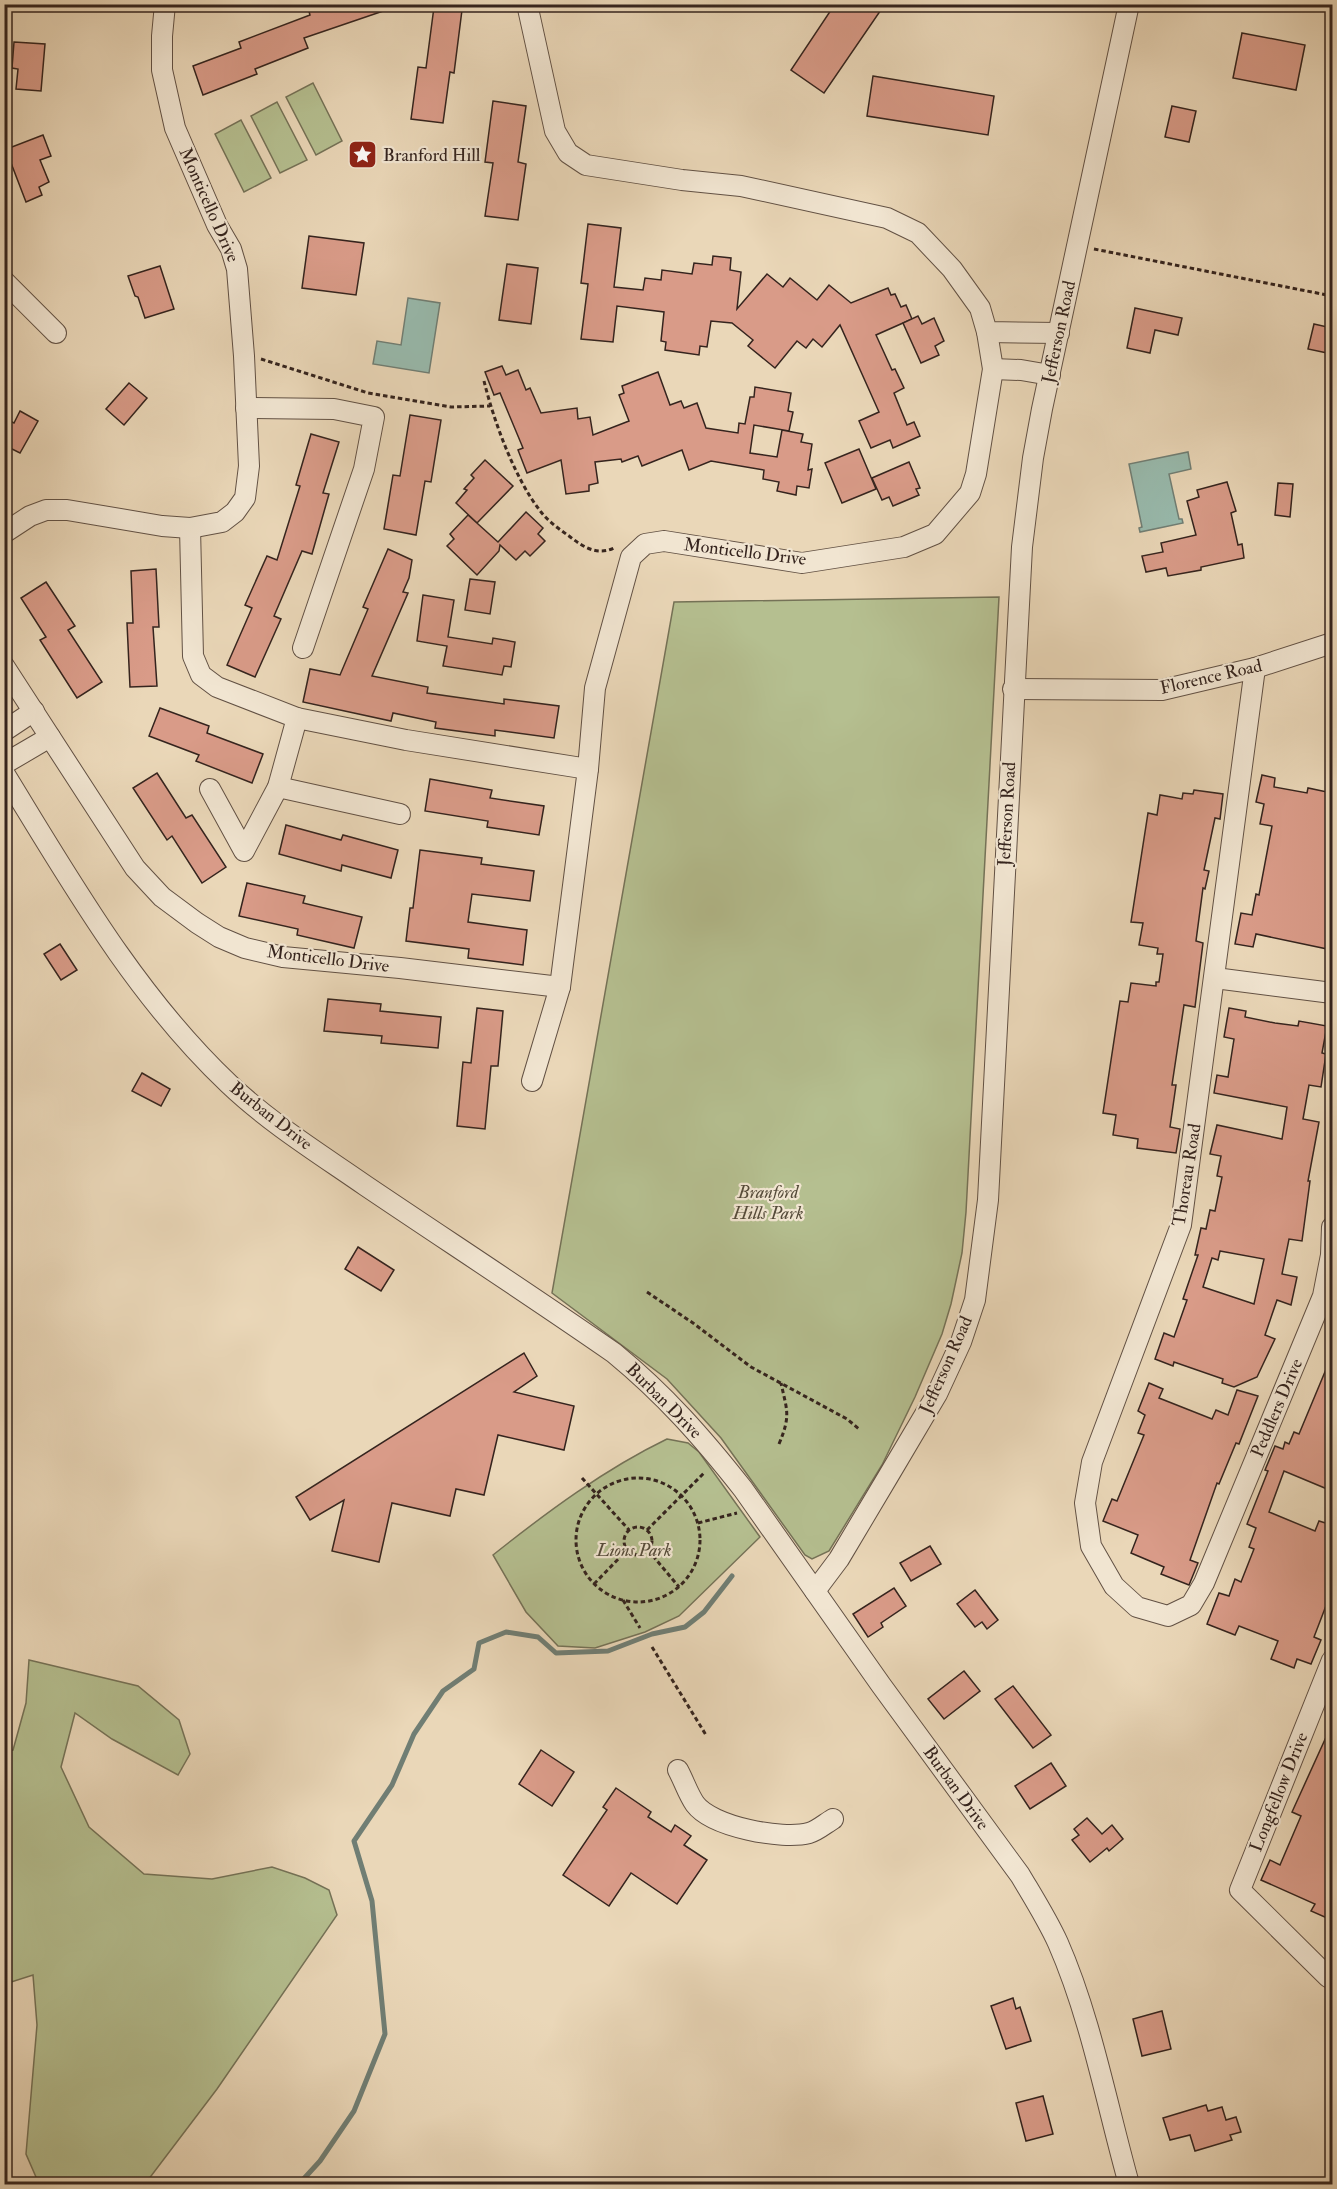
<svg xmlns="http://www.w3.org/2000/svg" width="1337" height="2189" viewBox="0 0 1337 2189" font-family="'IM FELL Double Pica',serif">
<style>
.green{fill:#b5bf90;stroke:#757257;stroke-width:1.5}
.water{fill:#98baad;stroke:#707e74;stroke-width:1.5}
.lines{fill:none;stroke-linecap:round;stroke-linejoin:round}
.stream{stroke:#707e74;stroke-width:5}
.building{fill:#d99b88;stroke:#35241e;stroke-width:1.5;fill-rule:evenodd}
.minor-casing{stroke:#625144;stroke-width:22}
.path{stroke:#35241e;stroke-width:3;stroke-dasharray:4.5 3;stroke-linecap:butt}
.minor{stroke:#f1e5d1;stroke-width:20}
.labels{text-anchor:middle;dominant-baseline:central;stroke-width:4.5;stroke-linejoin:round;paint-order:stroke}
.poi-label{font-size:18px;fill:#35241e;stroke:#f1e5d1;text-anchor:start}
.street-label{font-size:18px;fill:#35241e;stroke:#f1e5d1}
.park-label{font-size:18px;font-style:italic;fill:#554b3a;stroke:#f1e5d1}
</style>
<rect width="100%" height="100%" fill="#ead7b8"/>
<filter id="stains"><feTurbulence type="fractalNoise" baseFrequency=".00333" numOctaves="4"/><feColorMatrix values="0 0 0 0 .2 0 0 0 0 .09 0 0 0 0 .02 0 0 0 .5 -.17"/></filter>
<radialGradient id="worn" r=".72"><stop offset=".6" stop-color="#630" stop-opacity="0"/><stop offset="1" stop-color="#630" stop-opacity=".3"/></radialGradient>
<g class="green">
<path d="M313 83 342 141 316 155 286 97Z"/>
<path d="M277 102 307 160 280 173 251 116Z"/>
<path d="M241 120 271 178 244 192 215 134Z"/>
<path d="M999 597 966 1212 962 1253 951 1304 942 1334 915 1397 882 1465 829 1551 812 1559 805 1555 721 1438 667 1379 552 1293 674 602Z"/>
<path d="M667 1439 688 1443 699 1452 760 1537 679 1616 645 1632 595 1648 558 1646 526 1612 493 1555C547 1512 605 1469 667 1439Z"/>
<path d="M29 1660 138 1686 179 1720 190 1754 178 1775 112 1739 75 1713 61 1767 89 1827 144 1874 212 1879 272 1867 305 1878 329 1890 337 1915 217 2089 145 2184H44L36 2177 26 2154 37 2025 33 1975 5 1984 4 1752 13 1750 26 1703Z"/>
</g>
<g class="water">
<path d="M408 298 440 303 429 373 373 364 377 341 401 345Z"/>
<path d="M1188 452 1191 469 1169 474 1179 519H1182L1183 523 1140 532 1139 528 1142 527 1129 464Z"/>
</g>
<g class="lines">
<path class="stream" d="M299 2184 320 2161 354 2111 385 2034 372 1901 354 1841 392 1785 414 1734 443 1691 474 1669 479 1643 506 1632 538 1637 556 1653 608 1651 652 1634 685 1627 704 1612 732 1576"/>
</g>
<g class="building">
<path d="M307 4H394L395 7 304 38 308 48 255 69 257 74 203 95 193 66 241 48 239 42 310 15Z"/>
<path d="M835 4H885L824 93 791 70Z"/>
<path d="M434 7 462 10 454 73 450 72 443 123 411 119 418 67 426 68Z"/>
<path d="M1242 33 1305 45 1296 90 1233 78Z"/>
<path d="M14 42 45 44 41 91 16 89 18 69 12 68Z"/>
<path d="M873 76 994 96 988 135 867 116Z"/>
<path d="M493 101 526 106 518 162 526 164 518 220 485 216 493 163 485 162Z"/>
<path d="M1172 106 1196 111 1189 142 1165 137Z"/>
<path d="M43 135 51 156 40 160 49 182 39 187 42 195 26 202 11 163 4 165V150Z"/>
<path d="M588 224 621 228 614 287 643 290 645 278 661 280 662 270 692 274 694 263 712 265 713 256 731 258 730 270 741 272 737 309 767 274 783 287 790 278 817 300 829 285 851 303 888 288 891 295 895 294 901 307 906 305 912 319 876 335 892 370 895 369 904 388 894 393 907 425 914 422 920 436 893 448 890 440 871 448 859 421 879 412 840 325 822 347 813 339 806 348 797 341 775 368 748 346 753 340 732 323 711 321 707 347 700 346 699 355 665 350 666 342 661 341 664 312 617 306 613 342 581 339 588 284 581 283Z"/>
<path d="M309 236 364 243 356 295 302 288Z"/>
<path d="M507 264 538 268 531 324 499 320Z"/>
<path d="M160 266 174 309 145 318 138 297 135 296 128 276Z"/>
<path d="M1135 308 1182 318 1178 335 1155 330 1150 353 1127 348Z"/>
<path d="M918 316 922 324 934 318 944 341 935 346 939 355 921 363 903 323Z"/>
<path d="M1314 324 1332 328V354L1308 349Z"/>
<path d="M502 366 506 375 518 370 526 390 530 388 541 413 577 408 578 419 590 417 593 435 629 421 619 395 624 393 622 386 658 372 670 405 681 401 684 408 697 403 706 428 738 433 739 423 745 424 750 397H754L755 387 791 393 788 411 793 412 789 431 754 425 750 453 777 457 782 430 803 434 801 442 812 444 808 470 812 469 809 488 797 486 796 495 777 491 779 482 763 479 764 470 711 461 689 470 682 450 642 466 638 456 622 462 621 459 595 462 598 483 589 485V491L566 494 561 460 527 473 518 450 523 448 500 393 494 395 485 372Z"/>
<path d="M129 383 147 398 124 425 106 409Z"/>
<path d="M20 411 38 421 20 453 4 445V418L14 423Z"/>
<path d="M410 415 441 420 431 482 425 481 416 535 384 529 393 475 400 476Z"/>
<path d="M311 434 339 442 323 493 329 494 312 554 302 551 274 616 281 619 255 677 227 665 252 608 245 605 267 556 277 560 300 486 296 485Z"/>
<path d="M859 449 876 489 842 503 825 463Z"/>
<path d="M485 460 513 486 477 523 456 503 467 490 464 489 474 478 471 475Z"/>
<path d="M909 462 920 488 916 489 919 495 893 506 889 497 882 500 872 478Z"/>
<path d="M1227 482 1236 511 1231 513 1238 545 1242 544 1244 558 1201 567V570L1168 576 1166 568 1146 572 1142 556 1163 552 1161 543 1196 535 1187 501 1199 497 1197 490Z"/>
<path d="M1278 483 1293 484 1290 517 1275 515Z"/>
<path d="M526 512 543 528 538 534 545 541 530 556 525 551 516 560 500 545 499 551 477 575 447 546 454 539 450 534 468 515 498 542Z"/>
<path d="M388 549 412 560 409 578 403 592 408 593 372 676 428 687 427 693 504 704V699L559 706 554 738 495 730V736L435 728 436 722 393 713 391 721 303 702 310 669 340 675 368 609 363 607Z"/>
<path d="M156 569 159 627H153L157 686 130 687 127 623H133L131 571Z"/>
<path d="M470 579 495 582 490 614 465 610Z"/>
<path d="M46 582 75 626 68 630 102 682 77 698 40 640 46 637 21 598Z"/>
<path d="M423 595 454 600 448 637 492 644 493 638 515 642 511 667 504 666 502 675 443 666 447 646 417 641Z"/>
<path d="M160 708 209 726 207 733 263 754 252 783 196 761 199 755 149 736Z"/>
<path d="M157 773 186 818 192 815 226 867 202 883 172 836 167 840 133 788Z"/>
<path d="M1262 775 1275 778 1274 787 1307 793 1308 788 1332 793V950L1256 934 1253 947 1235 944 1241 913 1252 915 1256 894 1259 895 1272 826 1260 824 1264 804 1256 802Z"/>
<path d="M430 779 492 790 490 798 544 806 539 835 487 827 488 821 425 811Z"/>
<path d="M1194 790 1223 794 1220 819 1215 818 1204 870 1209 871 1205 889 1203 888 1196 941 1203 943 1195 1007 1184 1005 1172 1085H1176L1170 1127 1180 1129 1176 1153 1137 1148 1138 1139 1113 1135 1116 1115 1103 1113 1120 1001 1128 1002 1131 983 1156 986V982H1159L1163 954H1157L1158 948 1139 945 1143 923 1131 922 1148 813 1157 815 1160 795 1182 799 1183 793 1193 794Z"/>
<path d="M286 825 341 840 343 835 398 850 391 878 342 865 341 871 279 854Z"/>
<path d="M420 850 482 858 481 864 534 871 530 901 472 894 468 922 527 930 523 965 468 958 469 949 406 941 410 908H413Z"/>
<path d="M247 883 305 896 303 903 362 917 354 948 297 935 298 929 239 916Z"/>
<path d="M60 944 77 970 61 980 44 954Z"/>
<path d="M328 999 381 1004 380 1011 441 1017 438 1048 381 1043 382 1036 324 1031Z"/>
<path d="M477 1008 503 1011 498 1066H491L485 1129 457 1126 463 1062 471 1063Z"/>
<path d="M1229 1008 1246 1011 1245 1017 1275 1023 1298 1026 1299 1021 1327 1026 1322 1053 1326 1054 1321 1087 1309 1085 1303 1119 1319 1122 1308 1181H1310L1302 1241 1289 1239 1282 1274 1297 1277 1291 1305 1277 1300 1265 1335 1275 1339 1257 1377 1234 1387 1222 1383 1223 1379 1174 1362 1173 1366 1155 1359 1164 1333 1174 1337 1187 1300 1183 1299 1198 1255H1195L1201 1228 1206 1229 1210 1210 1215 1211 1222 1177 1217 1176 1221 1156 1210 1154 1217 1125 1282 1139 1287 1107 1214 1093 1217 1075 1228 1077 1234 1039 1224 1037ZM1220 1251 1264 1259 1254 1304 1203 1287 1212 1258 1218 1260Z"/>
<path d="M142 1073 170 1089 161 1106 132 1091Z"/>
<path d="M358 1247 394 1270 381 1291 345 1269Z"/>
<path d="M524 1353 537 1376 514 1392 574 1406 564 1450 498 1435 484 1495 456 1489 450 1516 392 1503 379 1562 332 1551 344 1500 310 1520 296 1497Z"/>
<path d="M1332 1355V1491L1284 1471 1269 1512 1315 1531 1319 1521 1332 1525V1590L1314 1637 1321 1640 1311 1664 1297 1659 1294 1668 1271 1659 1278 1641 1239 1626 1235 1635 1207 1624 1219 1593 1229 1596 1235 1579 1241 1582 1254 1549 1249 1547 1256 1528 1247 1524 1268 1471 1265 1470 1275 1446 1283 1449 1285 1442 1289 1444 1294 1432 1299 1434Z"/>
<path d="M1149 1383 1163 1389 1159 1398 1212 1419 1216 1410 1228 1415 1237 1390 1258 1396 1239 1444 1236 1443 1219 1484 1217 1483 1190 1560 1198 1563 1189 1585 1161 1574 1164 1567 1131 1553 1138 1535 1103 1521 1112 1499 1117 1501 1144 1435 1138 1433 1145 1415 1138 1411Z"/>
<path d="M930 1546 941 1564 911 1581 900 1563Z"/>
<path d="M894 1588 906 1606 881 1623 883 1627 868 1637 853 1614Z"/>
<path d="M975 1590 998 1620 987 1629 982 1622 975 1627 957 1604Z"/>
<path d="M964 1671 980 1691 944 1719 928 1699Z"/>
<path d="M1013 1686 1051 1735 1033 1748 995 1699Z"/>
<path d="M1332 1724V1905L1327 1918 1311 1911 1315 1904 1261 1880 1270 1860 1280 1865 1301 1816 1292 1812Z"/>
<path d="M541 1750 574 1772 552 1806 519 1784Z"/>
<path d="M1051 1763 1066 1786 1030 1809 1015 1786Z"/>
<path d="M616 1788 651 1812 648 1817 671 1832 675 1825 691 1836 684 1845 707 1860 677 1904 631 1873 609 1906 563 1875 607 1810 603 1807Z"/>
<path d="M1087 1818 1102 1834 1112 1825 1123 1839 1109 1851 1107 1848 1090 1862 1072 1840 1079 1835 1074 1829Z"/>
<path d="M1013 1998 1016 2009 1020 2007 1031 2041 1006 2049 991 2006Z"/>
<path d="M1162 2011 1171 2049 1142 2056 1133 2019Z"/>
<path d="M1043 2096 1053 2134 1026 2141 1016 2103Z"/>
<path d="M1206 2105 1208 2111 1222 2107 1226 2120 1236 2117 1241 2132 1230 2135 1232 2140 1195 2151 1190 2135 1170 2140 1163 2118Z"/>
</g>
<g class="lines">
<defs>
<g id="minor">
<path d="M527 4 555 131 568 153 586 165 682 180 741 186 887 218 918 233 952 269 980 308 987 332 1059 333"/>
<path d="M4 281 56 333"/>
<path d="M993 369 1021 370 1050 375"/>
<path d="M246 408 334 409 374 417 364 469 303 648"/>
<path d="M190 528 193 656 201 675 217 687 297 718 406 740 588 769"/>
<path d="M4 533 30 516 46 510H67L162 526 190 528 222 522 235 512 245 498 249 466 244 356 237 269 231 249 217 225 175 128 162 70V36L165 4"/>
<path d="M4 666 135 868 162 897 197 923 219 937 245 948 283 957 400 968 560 987"/>
<path d="M1255 668 1181 1225 1092 1462 1085 1503 1091 1546 1114 1586 1137 1607 1168 1616 1191 1605 1204 1583 1323 1296 1331 1255 1332 1227"/>
<path d="M1013 689 1162 690 1255 668 1332 643"/>
<path d="M4 731 34 711"/>
<path d="M4 764 50 737"/>
<path d="M4 773C71 882 135 995 229 1084 270 1123 320 1154 366 1186 449 1242 532 1296 614 1353 665 1395 702 1437 743 1489L881 1685 1020 1875C1033 1897 1047 1919 1058 1943 1091 2018 1107 2106 1129 2184"/>
<path d="M278 787 400 814"/>
<path d="M210 789 244 851 278 787 297 718"/>
<path d="M1215 978 1332 993"/>
<path d="M532 1081 560 987 588 769 595 688 631 557 645 544 664 541 802 563 904 547 935 534 970 493 976 474 993 369 987 332"/>
<path d="M815 1591 839 1559 889 1475 937 1394 961 1342 975 1300 988 1200 1022 547 1033 458 1042 409 1129 4"/>
<path d="M1332 1660 1240 1890 1328 1977 1332 1979"/>
<path d="M678 1770C684 1781 688 1794 695 1804 712 1827 782 1840 809 1833 817 1831 826 1823 833 1819"/>
</g>
</defs>
<use href="#minor" class="minor-casing"/>
<g class="path">
<path d="M1094 249 1332 296"/>
<path d="M261 359 368 393 451 407 490 406"/>
<path d="M484 381C494 422 515 479 541 512 549 522 559 529 569 536 583 547 597 556 614 548"/>
<path d="M647 1292 693 1323 751 1367 847 1419 859 1429"/>
<path d="M779 1444C791 1415 787 1411 781 1383"/>
<circle cx="638" cy="1540" r="62"/>
<path d="M582 1478 629 1530"/>
<path d="M698 1523 737 1513"/>
<circle cx="638" cy="1541" r="14"/>
<path d="M647 1530 705 1472"/>
<path d="M648 1550 679 1587"/>
<path d="M594 1584 627 1550"/>
<path d="M623 1600 640 1628"/>
<path d="M652 1647 706 1735"/>
</g>
<use href="#minor" class="minor"/>
</g>
<defs>
<symbol id="sight-square" viewBox="-11 -11 22 22"><rect x="-9" y="-9" width="18" height="18" rx="4" fill="#8f2418" stroke="#f1e5d1"/><path d="M0-6L1.8-2.2L6-1.7L2.9 1.2L3.7 5.4L0 3.3L-3.7 5.4L-2.9 1.2L-6-1.7L-1.8-2.2Z" fill="#fff"/></symbol>
</defs>
<g fill-rule="evenodd">
<use href="#sight-square" x="346" y="138" width="33" height="33"/>
</g>
<g class="labels">
<g class="poi-label">
<text x="383" y="155">Branford Hill</text>
</g>
<g class="street-label">
<text transform="translate(209 205) rotate(66)">Monticello Drive</text>
<text transform="translate(1059 332) rotate(-78)">Jefferson Road</text>
<text transform="translate(745 552) rotate(7)">Monticello Drive</text>
<text transform="translate(1211 677) rotate(-13)">Florence Road</text>
<text transform="translate(1007 814) rotate(-87)">Jefferson Road</text>
<text transform="translate(328 959) rotate(7)">Monticello Drive</text>
<text transform="translate(271 1116) rotate(38)">Burban Drive</text>
<text transform="translate(1187 1175) rotate(-81)">Thoreau Road</text>
<text transform="translate(946 1365) rotate(-66)">Jefferson Road</text>
<text transform="translate(664 1401) rotate(45)">Burban Drive</text>
<text transform="translate(1277 1408) rotate(-67)">Peddlers Drive</text>
<text transform="translate(956 1788) rotate(54)">Burban Drive</text>
<text transform="translate(1279 1792) rotate(-68)">Longfellow Drive</text>
</g>
<g class="park-label">
<text x="768" y="1192">Branford<tspan x="768" dy="21">Hills Park</tspan></text>
<text x="634" y="1550">Lions Park</text>
</g>
</g>
<rect width="1337" height="2189" fill="none" stroke="#ead7b8" stroke-width="24"/>
<rect x="6" y="6" width="1325" height="2177" fill="none" stroke="#35241e" stroke-width="3"/>
<rect x="12" y="12" width="1313" height="2165" fill="none" stroke="#35241e" stroke-width="1.5"/>
<rect width="100%" height="100%" filter="url(#stains)"/>
<rect width="100%" height="100%" fill="url(#worn)"/>
</svg>
